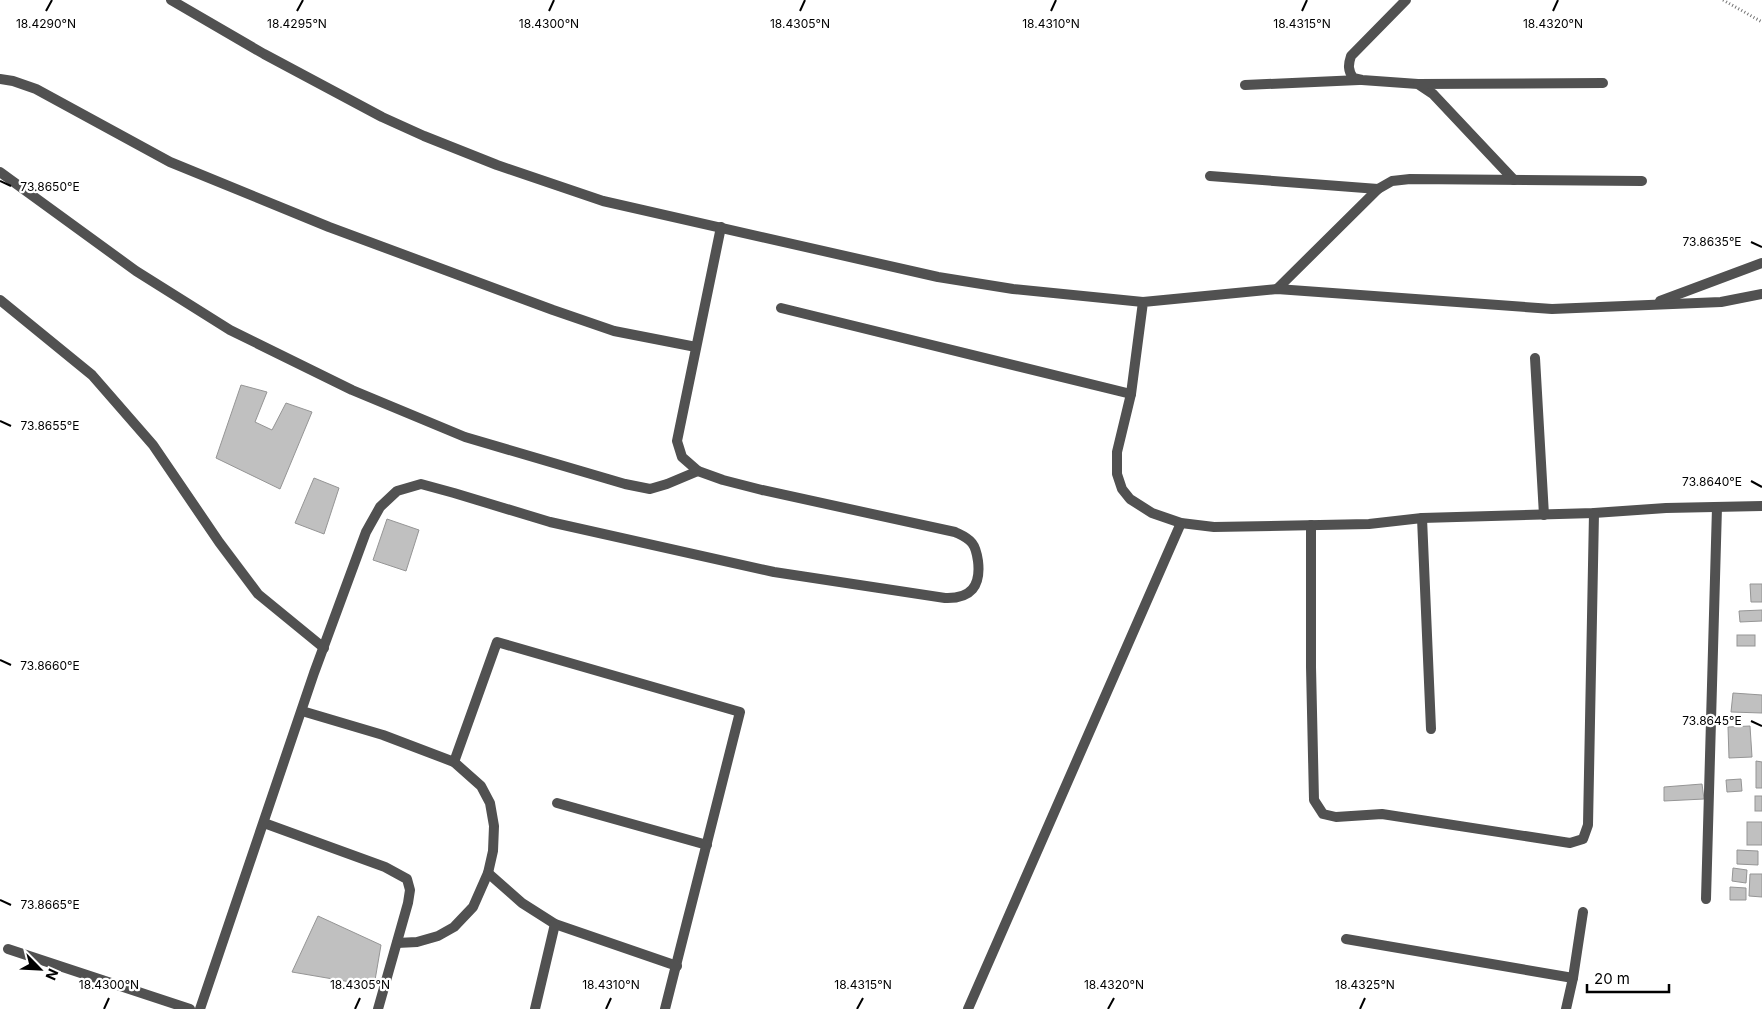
<svg xmlns="http://www.w3.org/2000/svg" width="1762" height="1009" viewBox="0 0 1762 1009" font-family="Inter,sans-serif">
<style>
.building{fill:#c0c0c0;stroke:#959595}
.lines{fill:none;stroke-linecap:round;stroke-linejoin:round}
.path{stroke:#737373;stroke-width:3;stroke-dasharray:1 2.5;stroke-linecap:butt}
.minor{stroke:#515151;stroke-width:10}
.ticks{fill:none;stroke:#000;stroke-width:2}
.ticks-label{font-size:12px;text-anchor:middle;fill:#000;stroke:#fff;stroke-width:4.5;stroke-linejoin:round;paint-order:stroke}
</style>
<rect width="100%" height="100%" fill="#fff"/>
<g class="building">
<path d="M241 385 267 392 255 422 272 430 286 403 312 412 280 489 216 458Z"/>
<path d="M314 478 339 488 324 534 295 523Z"/>
<path d="M387 519 419 530 406 571 373 560Z"/>
<path d="M1750 584H1762V602H1751Z"/>
<path d="M1762 610V621L1740 622 1739 611Z"/>
<rect x="1737" y="635" width="18" height="11"/>
<path d="M1733 693 1762 695V713L1731 712Z"/>
<path d="M1750 726 1752 757 1729 758 1728 727Z"/>
<path d="M1756 761 1762 762V788H1756Z"/>
<path d="M1741 779 1742 791 1727 792 1726 780Z"/>
<path d="M1702 784 1704 799 1664 801V787Z"/>
<rect x="1755" y="796" width="7" height="15"/>
<rect x="1747" y="822" width="15" height="23"/>
<path d="M1737 850 1758 851V865L1737 864Z"/>
<path d="M1733 868 1747 870 1746 883 1732 881Z"/>
<path d="M1750 874H1762V897L1749 896Z"/>
<path d="M1730 887 1746 888V900H1730Z"/>
<path d="M318 916 381 945 374 986 292 972Z"/>
</g>
<g class="lines">
<path class="path" d="M1723 0 1762 22"/>
<g class="minor">
<path d="M171 0 264 54 382 117 424 136 497 165 603 201 938 277 1013 289 1143 302"/>
<path d="M1406 0 1351 56C1348 65 1348 70 1353 78L1362 80 1418 84 1433 94 1514 180"/>
<path d="M0 79 13 81 36 89 170 162 329 227 553 310 614 331 696 347"/>
<path d="M1418 84 1603 83"/>
<path d="M1245 85 1359 80"/>
<path d="M0 172 136 271 230 330 352 390 465 437 625 484 650 489 667 484 698 471"/>
<path d="M1210 176 1378 189"/>
<path d="M1277 289 1378 189 1392 181 1410 179 1642 181"/>
<path d="M1762 294 1721 302 1552 309 1277 289 1143 302 1131 394 1117 452V474L1122 489 1130 499 1152 513 1181 523 1214 527 1369 524 1422 518 1594 513 1666 508 1762 506"/>
<path d="M0 300 92 375 153 445 219 542 258 594 324 648"/>
<path d="M1660 301 1762 263"/>
<path d="M781 308 1131 394"/>
<path d="M1535 358 1544 515"/>
<path d="M1422 518 1431 729"/>
<path d="M1311 525V667L1314 800 1323 814 1336 817 1382 814 1570 843 1583 839 1588 825 1594 513"/>
<path d="M302 711 383 735 454 762 481 786 490 803 494 826 493 851 488 873 473 907 454 927 438 936 417 942 397 943"/>
<path d="M454 762 497 642 740 712 665 1009"/>
<path d="M557 803 707 845"/>
<path d="M264 823 385 867 407 879 410 890 408 903 378 1009"/>
<path d="M488 873 522 903 555 924 677 966"/>
<path d="M1706 899 1717 507"/>
<path d="M1346 939 1573 978"/>
<path d="M8 949 190 1009"/>
<path d="M200 1009 314 673 366 532 380 507 397 491 421 484 454 493 550 522 774 572 945 598C971 599 981 586 978 561 977 554 976 548 972 543 967 537 961 535 955 532L762 490 723 480 698 471 682 457 677 441 721 227"/>
<path d="M535 1009 555 924"/>
<path d="M968 1009 1181 523"/>
<path d="M1566 1009 1573 978 1583 912"/>
</g>
</g>
<path class="ticks" d="M46 11 52 0M297 11 303 0M549 11 554 0M800 11 805 0M1051 11 1056 0M1302 11 1307 0M1553 11 1558 0M0 181 11 186M1751 242 1762 247M0 421 11 426M1751 481 1762 487M0 660 11 665M1751 721 1762 726M0 900 11 905M104 1009 109 998M355 1009 360 998M606 1009 611 998M857 1009 863 998M1108 1009 1114 998M1360 1009 1365 998"/>
<g class="ticks-label">
<text x="46" y="28">18.4290°N</text>
<text x="297" y="28">18.4295°N</text>
<text x="549" y="28">18.4300°N</text>
<text x="800" y="28">18.4305°N</text>
<text x="1051" y="28">18.4310°N</text>
<text x="1302" y="28">18.4315°N</text>
<text x="1553" y="28">18.4320°N</text>
<text x="50" y="191">73.8650°E</text>
<text x="1712" y="246">73.8635°E</text>
<text x="50" y="430">73.8655°E</text>
<text x="1712" y="486">73.8640°E</text>
<text x="50" y="670">73.8660°E</text>
<text x="1712" y="725">73.8645°E</text>
<text x="50" y="909">73.8665°E</text>
<text x="109" y="989">18.4300°N</text>
<text x="360" y="989">18.4305°N</text>
<text x="611" y="989">18.4310°N</text>
<text x="863" y="989">18.4315°N</text>
<text x="1114" y="989">18.4320°N</text>
<text x="1365" y="989">18.4325°N</text>
</g>
<g transform="translate(40 969) rotate(114)" stroke="#ffffff" stroke-width="4" paint-order="stroke">
<path d="M0-4L9 19L0 12L-9 19Z" fill="#000000"/>
<text y="-8" font-size="14" font-weight="bold" text-anchor="middle" fill="#000000">N</text>
</g>
<path d="M1587 984v8h82v-8" fill="none" stroke="#000000" stroke-width="2.5"/>
<text x="1594" y="984" font-size="15" fill="#000000" stroke="#ffffff" stroke-width="4" paint-order="stroke">20 m</text>
</svg>
